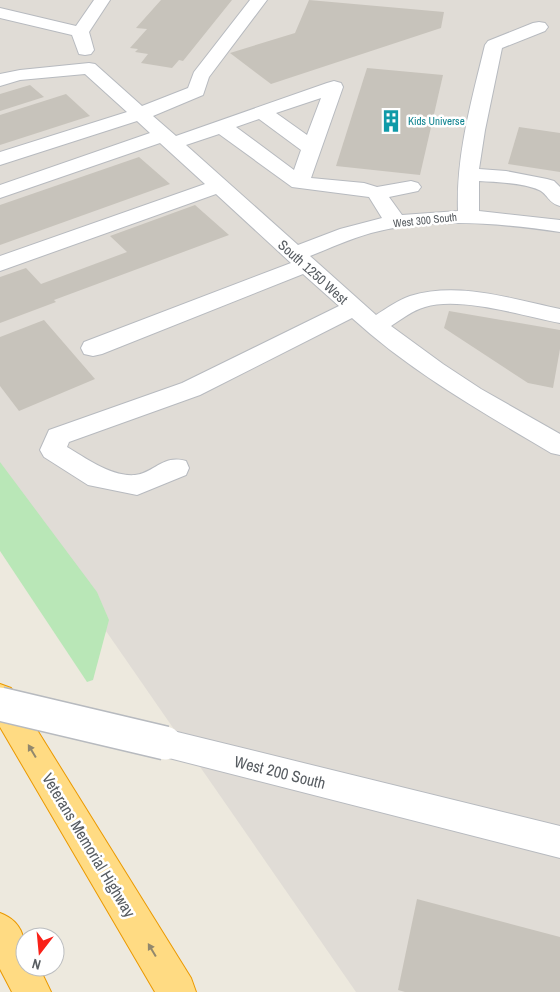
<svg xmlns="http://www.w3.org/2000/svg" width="560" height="992" viewBox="0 0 560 992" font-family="'Archivo Narrow',sans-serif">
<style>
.industrial{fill:#e0dcd6}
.green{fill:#b9e7b7}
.building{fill:#c7c3bb}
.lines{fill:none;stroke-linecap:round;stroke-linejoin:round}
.minor-casing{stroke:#b7babf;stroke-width:2}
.highway-casing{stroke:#eb9900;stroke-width:2}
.minor{fill:#fff;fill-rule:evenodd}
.highway{fill:#ffdb83;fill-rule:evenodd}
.minor-bridge-casing{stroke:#b7babf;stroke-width:36;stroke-linecap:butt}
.minor-bridge{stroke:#fff;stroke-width:33}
.oneway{fill:#92886d}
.labels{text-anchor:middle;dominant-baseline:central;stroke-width:5;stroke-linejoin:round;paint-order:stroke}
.far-culture-label{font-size:11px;fill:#0d838f;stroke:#fff;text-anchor:start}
.far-street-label{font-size:11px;fill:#575c61;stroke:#fff}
.street-label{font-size:14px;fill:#575c61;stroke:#fff}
.near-street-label{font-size:16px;fill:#575c61;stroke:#fff}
</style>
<rect width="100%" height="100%" fill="#ede9de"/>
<path class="industrial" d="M0 0H560V992H356L0 478Z"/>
<path class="green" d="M0 462 97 592 109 620 93 680 87 682 0 551Z"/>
<g class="building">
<path d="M161 0H232L183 61 179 60 172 68 141 63 148 54 135 52 138 49 130 48 147 29 136 28Z"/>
<path d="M309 0 444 12 441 28 271 84 230 53 295 33Z"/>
<path d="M367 68 443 75 420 175 336 166Z"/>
<path d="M30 85 44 97 0 111V94Z"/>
<path d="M66 94 90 116 0 145V115Z"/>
<path d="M519 127 560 133V172L508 164Z"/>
<path d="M139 157 170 184 0 245V205Z"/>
<path d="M195 205 229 235 54 300 56 302 0 323V277L26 268 41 284 127 252 110 236Z"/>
<path d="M449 311 560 330V349L553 388 528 383 444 328Z"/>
<path d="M44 320 95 379 19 411 0 386V337Z"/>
<path d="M417 899 560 937V992H405L398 990Z"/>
</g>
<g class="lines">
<defs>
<g id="minor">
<path d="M94 0H110L89 32 94 50 91 54 85 55 79 54 72 35 0 18V8L76 26Z"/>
<path d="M250 0H267L209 77 203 95 153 116 176 136 327 83 334 81 341 83 343 87 311 178 364 183 377 187 411 181 418 183 421 187 418 191 389 197 402 215 458 211C456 154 472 99 485 45L488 41 533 23 539 22 545 23 548 27 545 31 502 48 485 130 479 169 506 171 547 179 554 181 560 187V206C548 203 548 194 539 190 523 183 496 182 479 181V211L560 220V232C498 223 433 217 371 233 350 239 330 248 310 256L376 315C387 308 398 300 410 296 459 281 512 299 560 309V323C524 316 460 296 425 307 413 310 402 319 391 326L443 364 481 389 560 434V455L551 453C482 412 411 372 352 318L200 395 69 442 67 447C86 458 111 477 135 475 154 473 163 454 186 461L189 468 186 475 137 495 88 485 44 457 40 450 49 430 182 383 339 306 303 274 102 354 93 356 84 354 81 348 84 342 291 263 216 194 0 271V256L205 184 160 143 0 198V185L150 133 137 121 0 165V152L127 112 85 74 20 80 0 86V74L20 70 89 63 95 64 142 106 188 88 194 72ZM321 98 307 135 276 113ZM259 119 301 150 294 170 236 127ZM219 134 292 187 369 197 382 218 340 229 298 245 186 145Z"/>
<path d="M165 729 560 826V858L165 757 153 753 149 743 153 733Z"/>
</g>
<g id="highway">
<path d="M0 684 11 688 191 978 196 992H155L0 727Z"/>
<path d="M0 913C26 923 25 942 25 967H39L51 992H12L0 969Z"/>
</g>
</defs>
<use href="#minor" class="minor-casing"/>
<use href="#highway" class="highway-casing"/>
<use href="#minor" class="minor"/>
<use href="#highway" class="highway"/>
<defs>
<path id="minor-bridge" d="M0 704 165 743"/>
</defs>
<use href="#minor-bridge" class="minor-bridge-casing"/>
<use href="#minor-bridge" class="minor-bridge"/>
</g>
<defs><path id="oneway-solid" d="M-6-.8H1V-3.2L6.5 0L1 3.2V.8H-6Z" transform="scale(1.25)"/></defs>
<g class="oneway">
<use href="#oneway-solid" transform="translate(32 751) rotate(-121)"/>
<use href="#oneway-solid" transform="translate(152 950) rotate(-121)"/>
</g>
<defs>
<symbol id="building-bare" viewBox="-9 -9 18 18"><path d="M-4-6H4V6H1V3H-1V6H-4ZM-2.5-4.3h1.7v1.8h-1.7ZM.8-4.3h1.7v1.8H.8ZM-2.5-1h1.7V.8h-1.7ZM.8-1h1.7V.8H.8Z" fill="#0f9aa8" stroke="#fff" stroke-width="2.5" paint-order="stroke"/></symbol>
</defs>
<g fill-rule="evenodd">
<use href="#building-bare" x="375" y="105" width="32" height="32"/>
</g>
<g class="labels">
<g class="far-culture-label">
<text x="408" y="121">Kids Universe</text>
</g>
<g class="far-street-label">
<text transform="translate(425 220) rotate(-6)">West 300 South</text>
</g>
<g class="street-label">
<text transform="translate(313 272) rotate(42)">South 1250 West</text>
</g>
<g class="near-street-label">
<text transform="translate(280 772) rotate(14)">West 200 South</text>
<text transform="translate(89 845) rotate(59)">Veterans Memorial Highway</text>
</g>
</g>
<g transform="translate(40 952) rotate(196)"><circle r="24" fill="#ffffff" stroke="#bcbec0"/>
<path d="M0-4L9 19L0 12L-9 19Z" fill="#f92118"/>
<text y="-8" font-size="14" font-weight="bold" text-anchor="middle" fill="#575c61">N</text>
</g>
</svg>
